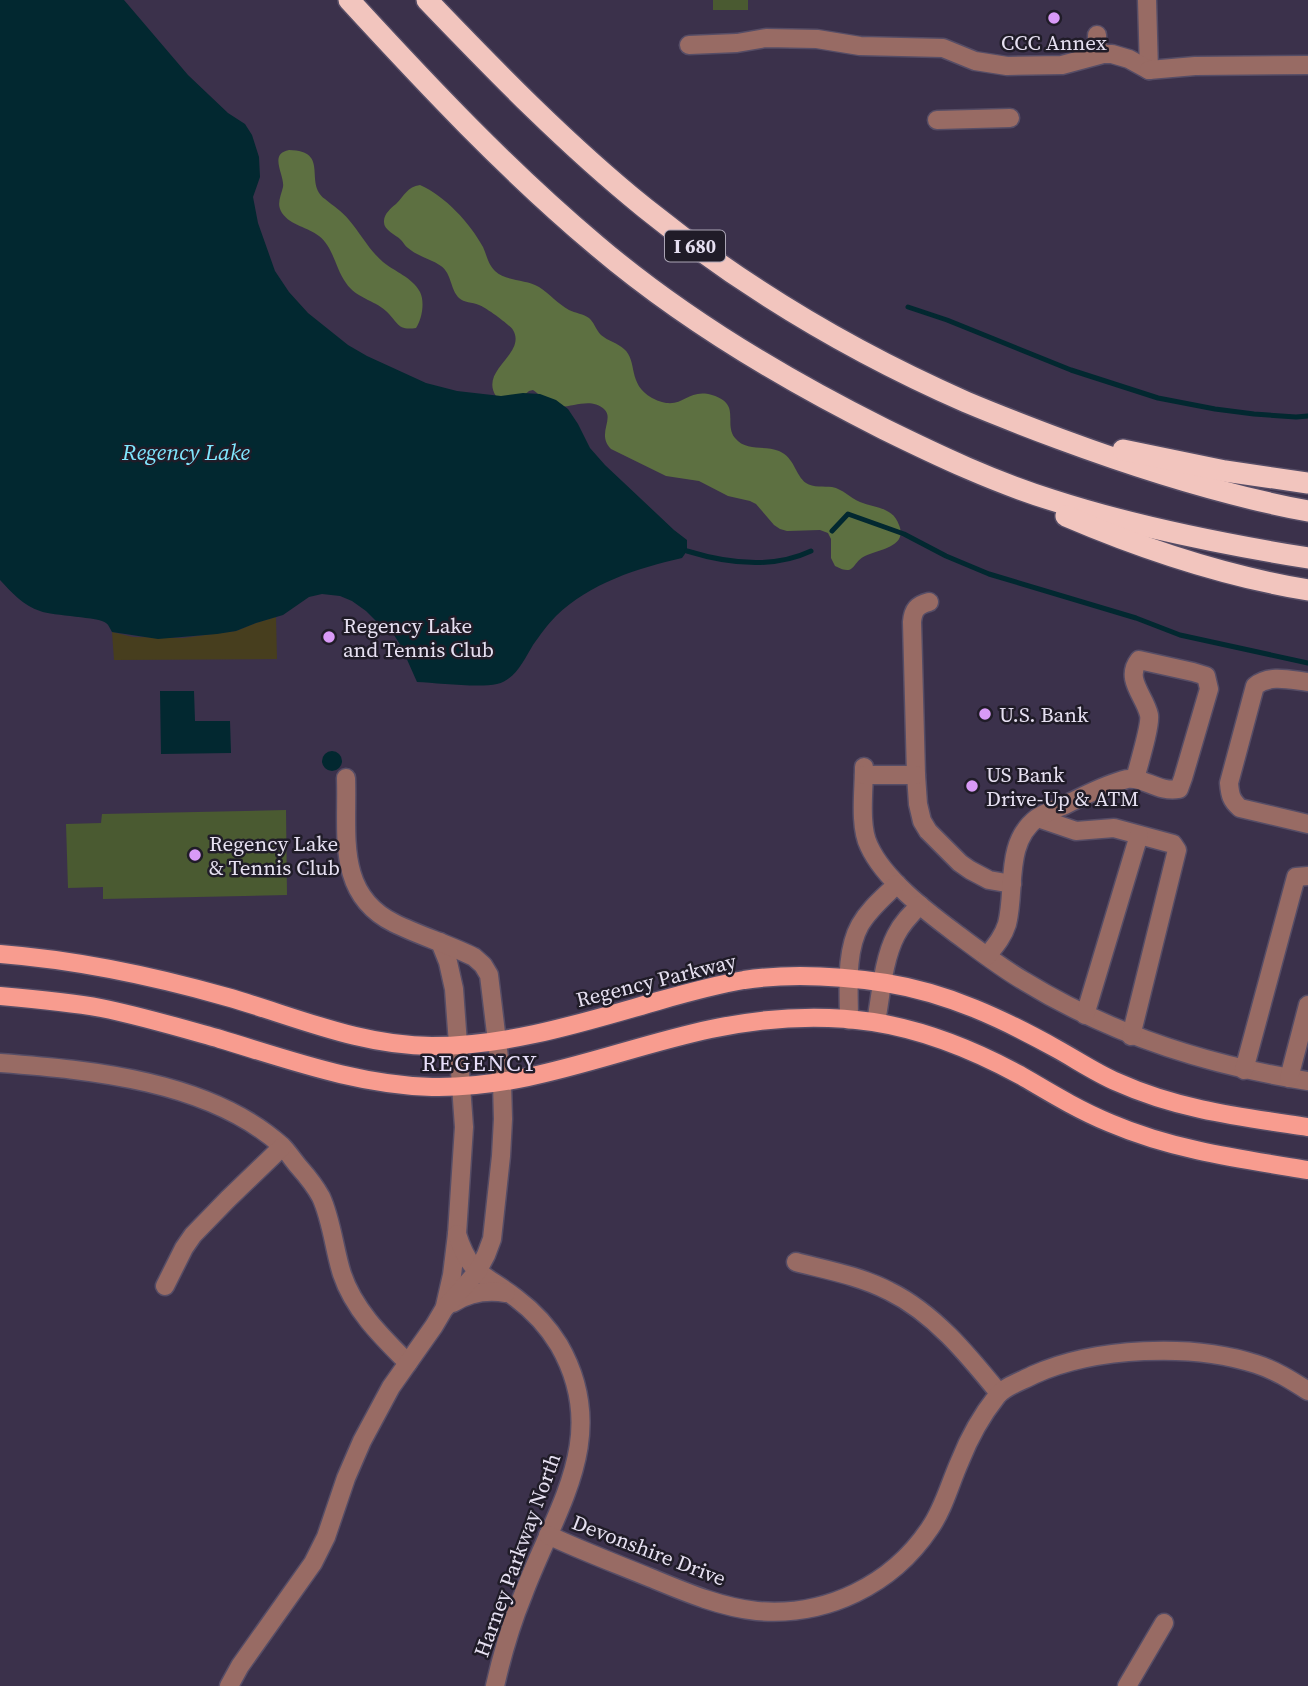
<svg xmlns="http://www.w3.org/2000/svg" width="1308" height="1686" viewBox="0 0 1308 1686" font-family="'Source Serif 4',serif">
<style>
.green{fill:#4a5a31}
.forest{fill:#5d7041}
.sand{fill:#473e1e}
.water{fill:#022830}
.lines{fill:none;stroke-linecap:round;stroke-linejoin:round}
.stream{stroke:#022830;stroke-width:5}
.minor-casing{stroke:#564d66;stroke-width:21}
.major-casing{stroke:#564d66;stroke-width:21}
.highway-casing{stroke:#564d66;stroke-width:24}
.minor{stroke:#986b64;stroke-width:18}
.major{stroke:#f89c8f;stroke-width:18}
.highway{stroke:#f2c5be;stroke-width:21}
.poi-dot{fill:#d99af7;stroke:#201c28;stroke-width:2.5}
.labels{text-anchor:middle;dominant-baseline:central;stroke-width:5;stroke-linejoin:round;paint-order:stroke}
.shield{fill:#201c28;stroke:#aba5b5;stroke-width:2}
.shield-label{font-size:19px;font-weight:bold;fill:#e6e0f1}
.poi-label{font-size:21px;fill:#e6e0f1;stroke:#201c28;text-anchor:start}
.street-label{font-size:21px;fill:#e6e0f1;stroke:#201c28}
.water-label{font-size:23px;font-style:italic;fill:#80e7ff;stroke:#201c28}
.neighbourhood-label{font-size:23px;letter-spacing:2px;fill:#e8dffa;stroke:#201c28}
</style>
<rect width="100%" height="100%" fill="#3b314b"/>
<g class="green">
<rect x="713" y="0" width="35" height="10"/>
<path d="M286 810 287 895 103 899V887L68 888 66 824 101 823 102 814Z"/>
</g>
<g class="forest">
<path d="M289 150C331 151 303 183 325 199 333 206 342 211 349 220 361 234 369 250 383 262 395 272 412 277 420 292 425 302 422 319 416 328 397 331 398 322 386 311 374 300 356 298 346 283 335 268 334 248 319 236 308 227 291 226 282 213 276 204 281 196 283 187 285 175 268 154 289 150Z"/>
<path d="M420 185C445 196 470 223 483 247 487 256 488 264 495 271 507 282 526 279 539 287 550 294 558 304 569 310 575 313 584 314 589 318 594 322 596 330 601 335 608 341 618 343 624 349 638 361 627 384 652 398 683 414 685 387 712 395 742 404 723 423 735 438 746 452 765 445 779 451 795 458 795 475 806 483 813 488 824 486 832 487 843 489 850 498 860 502 875 508 893 507 899 525 908 547 879 549 865 556 851 563 856 577 835 566L831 558V539L828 533 820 530 787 531 780 529 774 525 756 504 750 501 728 496 699 481 666 476 611 449C596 434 615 419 604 409 589 396 569 410 555 406 545 404 542 396 533 390L529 391 522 397 496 396C479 370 527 354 513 330 509 324 485 307 479 305 472 302 464 303 459 298 450 289 452 274 441 266 431 259 417 256 408 248 405 246 403 242 401 240 395 234 383 230 384 221 384 214 391 208 396 204 405 195 407 187 420 185Z"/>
</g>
<path class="sand" d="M276 617 277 659 114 660 112 632 133 637 183 638 236 631 256 623Z"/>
<g class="water">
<path d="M0 0H124L188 75 228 113 245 124 252 135 259 157 260 177 253 197 258 223 275 271 289 292 308 313 348 345 367 356 426 383 457 391 501 396 523 393 540 394 556 400 568 409 578 424 590 448 605 465 674 530 687 540V551L682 558C638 568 590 583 556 616 548 624 540 635 533 645 524 660 516 679 497 684 479 688 437 683 417 682L401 646 394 635 386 631 366 611 352 601 340 596 322 594 309 597 283 615 256 623 236 631 217 634 158 639 112 632C110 629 109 625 106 623 100 617 53 616 40 611 24 606 11 592 0 580Z"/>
<path d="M160 691H194L195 721H230L231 753 161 754Z"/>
<circle cx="332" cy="761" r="10"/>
</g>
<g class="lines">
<g class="stream">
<path d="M908 307 947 320 1071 370 1158 398 1215 409 1254 414 1296 417 1308 416"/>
<path d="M832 531 848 514 904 534 946 556 989 574 1136 618 1180 635 1308 663"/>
<path d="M687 551C726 563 773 569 811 551"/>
</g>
<defs>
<g id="minor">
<path d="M1147 0 1149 70"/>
<path d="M1097 35 1098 55"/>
<path d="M689 45 737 43 766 38 817 39 860 46 943 48 975 61 1007 66 1062 65 1103 54H1112L1129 59 1149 70"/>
<path d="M1149 70 1195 66 1308 65"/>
<path d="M937 120 1010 118"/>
<path d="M929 602C917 605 913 610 912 622L916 775 918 804 922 821 928 831 960 863 970 870 989 880 1012 884"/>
<path d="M1308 682C1290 680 1270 674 1255 686L1229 783C1230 795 1231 800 1240 808L1308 824"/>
<path d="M864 767C864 790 859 826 869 846 884 879 926 911 954 932 977 949 1000 967 1024 981 1112 1035 1206 1065 1308 1081"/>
<path d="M864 775H916"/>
<path d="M1038 818 1076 831 1114 828 1173 844 1177 850 1131 1036"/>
<path d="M440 942 448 962 454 989 464 1127 457 1234 452 1275 445 1306"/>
<path d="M987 956C995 946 1003 937 1007 924 1016 889 1004 843 1037 818 1046 812 1057 809 1067 804 1086 795 1106 784 1127 779 1143 776 1158 793 1179 789L1183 778 1209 689 1206 676 1193 672 1139 660C1124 679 1145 696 1149 715 1151 725 1138 767 1135 779"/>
<path d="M1085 1015 1139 835"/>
<path d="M849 1020C849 990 845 952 860 925 869 909 884 897 897 884"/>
<path d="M876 1022C881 995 883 960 896 935 902 923 911 914 920 905"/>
<path d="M0 1063C92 1070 210 1081 282 1146 288 1152 293 1160 299 1167 307 1176 315 1186 321 1197 332 1221 334 1249 342 1274 354 1310 382 1337 408 1363"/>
<path d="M1244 1070 1296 877 1308 876"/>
<path d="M1289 1078 1308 1005"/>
<path d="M457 1234C470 1276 485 1274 516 1298 532 1310 548 1327 559 1345 612 1437 555 1509 523 1595 511 1624 502 1655 495 1686"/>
<path d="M796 1262C827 1270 860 1276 889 1291 934 1313 968 1355 999 1393"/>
<path d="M165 1286 184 1248 193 1235 228 1199 282 1147"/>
<path d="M453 1303C470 1292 487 1290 506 1293"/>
<path d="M548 1535C582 1551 617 1564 651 1578 685 1592 720 1607 757 1611 826 1617 892 1585 930 1528 944 1508 950 1483 960 1461 969 1438 982 1415 997 1396 1005 1386 1022 1381 1033 1375 1095 1347 1192 1343 1256 1364 1275 1370 1291 1380 1308 1391"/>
<path d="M229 1686 240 1666 313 1563 326 1537 346 1478 362 1441 391 1387 434 1326 444 1309 477 1272 486 1255 492 1239 501 1156 503 1119 502 1083 489 975 483 965 474 957C448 944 420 936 394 923 335 894 348 833 346 778"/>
<path d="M1127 1686 1164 1623"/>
</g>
<g id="major">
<path d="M0 954C77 960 153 976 227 997 294 1016 360 1046 432 1046 510 1046 584 1022 658 1001 686 993 715 985 744 980 791 973 839 976 886 983 948 993 1003 1019 1057 1049 1077 1060 1096 1073 1117 1082 1179 1110 1241 1117 1308 1127"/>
<path d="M0 996C34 999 68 1002 101 1008 141 1016 181 1028 220 1039 290 1060 358 1085 432 1087 529 1089 617 1049 711 1029 763 1018 820 1014 873 1022 925 1030 974 1050 1020 1075 1049 1092 1078 1110 1110 1123 1173 1150 1240 1159 1308 1170"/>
</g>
<g id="highway">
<path d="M349 0C428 86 507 170 596 245 683 319 782 378 884 429 939 456 994 482 1052 500 1135 527 1222 544 1308 558"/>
<path d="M427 0C497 73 567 145 645 208 743 287 852 352 966 402 997 415 1028 427 1060 439 1141 469 1222 495 1308 511"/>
<path d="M1123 450 1225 471 1308 483"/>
<path d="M1066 516C1143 549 1225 576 1308 590"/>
</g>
</defs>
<use href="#minor" class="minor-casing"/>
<use href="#major" class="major-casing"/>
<use href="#highway" class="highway-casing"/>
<use href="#minor" class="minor"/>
<use href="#major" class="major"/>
<use href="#highway" class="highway"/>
</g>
<g class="poi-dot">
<circle cx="1054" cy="18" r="7"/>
<circle cx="329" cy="637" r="7"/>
<circle cx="985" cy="714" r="7"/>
<circle cx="972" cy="786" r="7"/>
<circle cx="195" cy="855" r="7"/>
</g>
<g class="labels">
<rect class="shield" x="665" y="230.5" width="60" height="31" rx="5"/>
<g class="shield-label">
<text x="695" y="246">I 680</text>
</g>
<g class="poi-label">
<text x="1054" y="42" text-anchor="middle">CCC Annex</text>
<text x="343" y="625">Regency Lake<tspan x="343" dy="24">and Tennis Club</tspan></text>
<text x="999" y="714">U.S. Bank</text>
<text x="986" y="774">US Bank<tspan x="986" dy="24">Drive-Up &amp; ATM</tspan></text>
<text x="209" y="843">Regency Lake<tspan x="209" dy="24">&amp; Tennis Club</tspan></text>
</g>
<g class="street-label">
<text transform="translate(656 980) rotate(-14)">Regency Parkway</text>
<text transform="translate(649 1550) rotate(21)">Devonshire Drive</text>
<text transform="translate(517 1555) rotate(-70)">Harney Parkway North</text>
</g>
<g class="water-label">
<text x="186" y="452">Regency Lake</text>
</g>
<g class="neighbourhood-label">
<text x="480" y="1063">REGENCY</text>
</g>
</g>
</svg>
